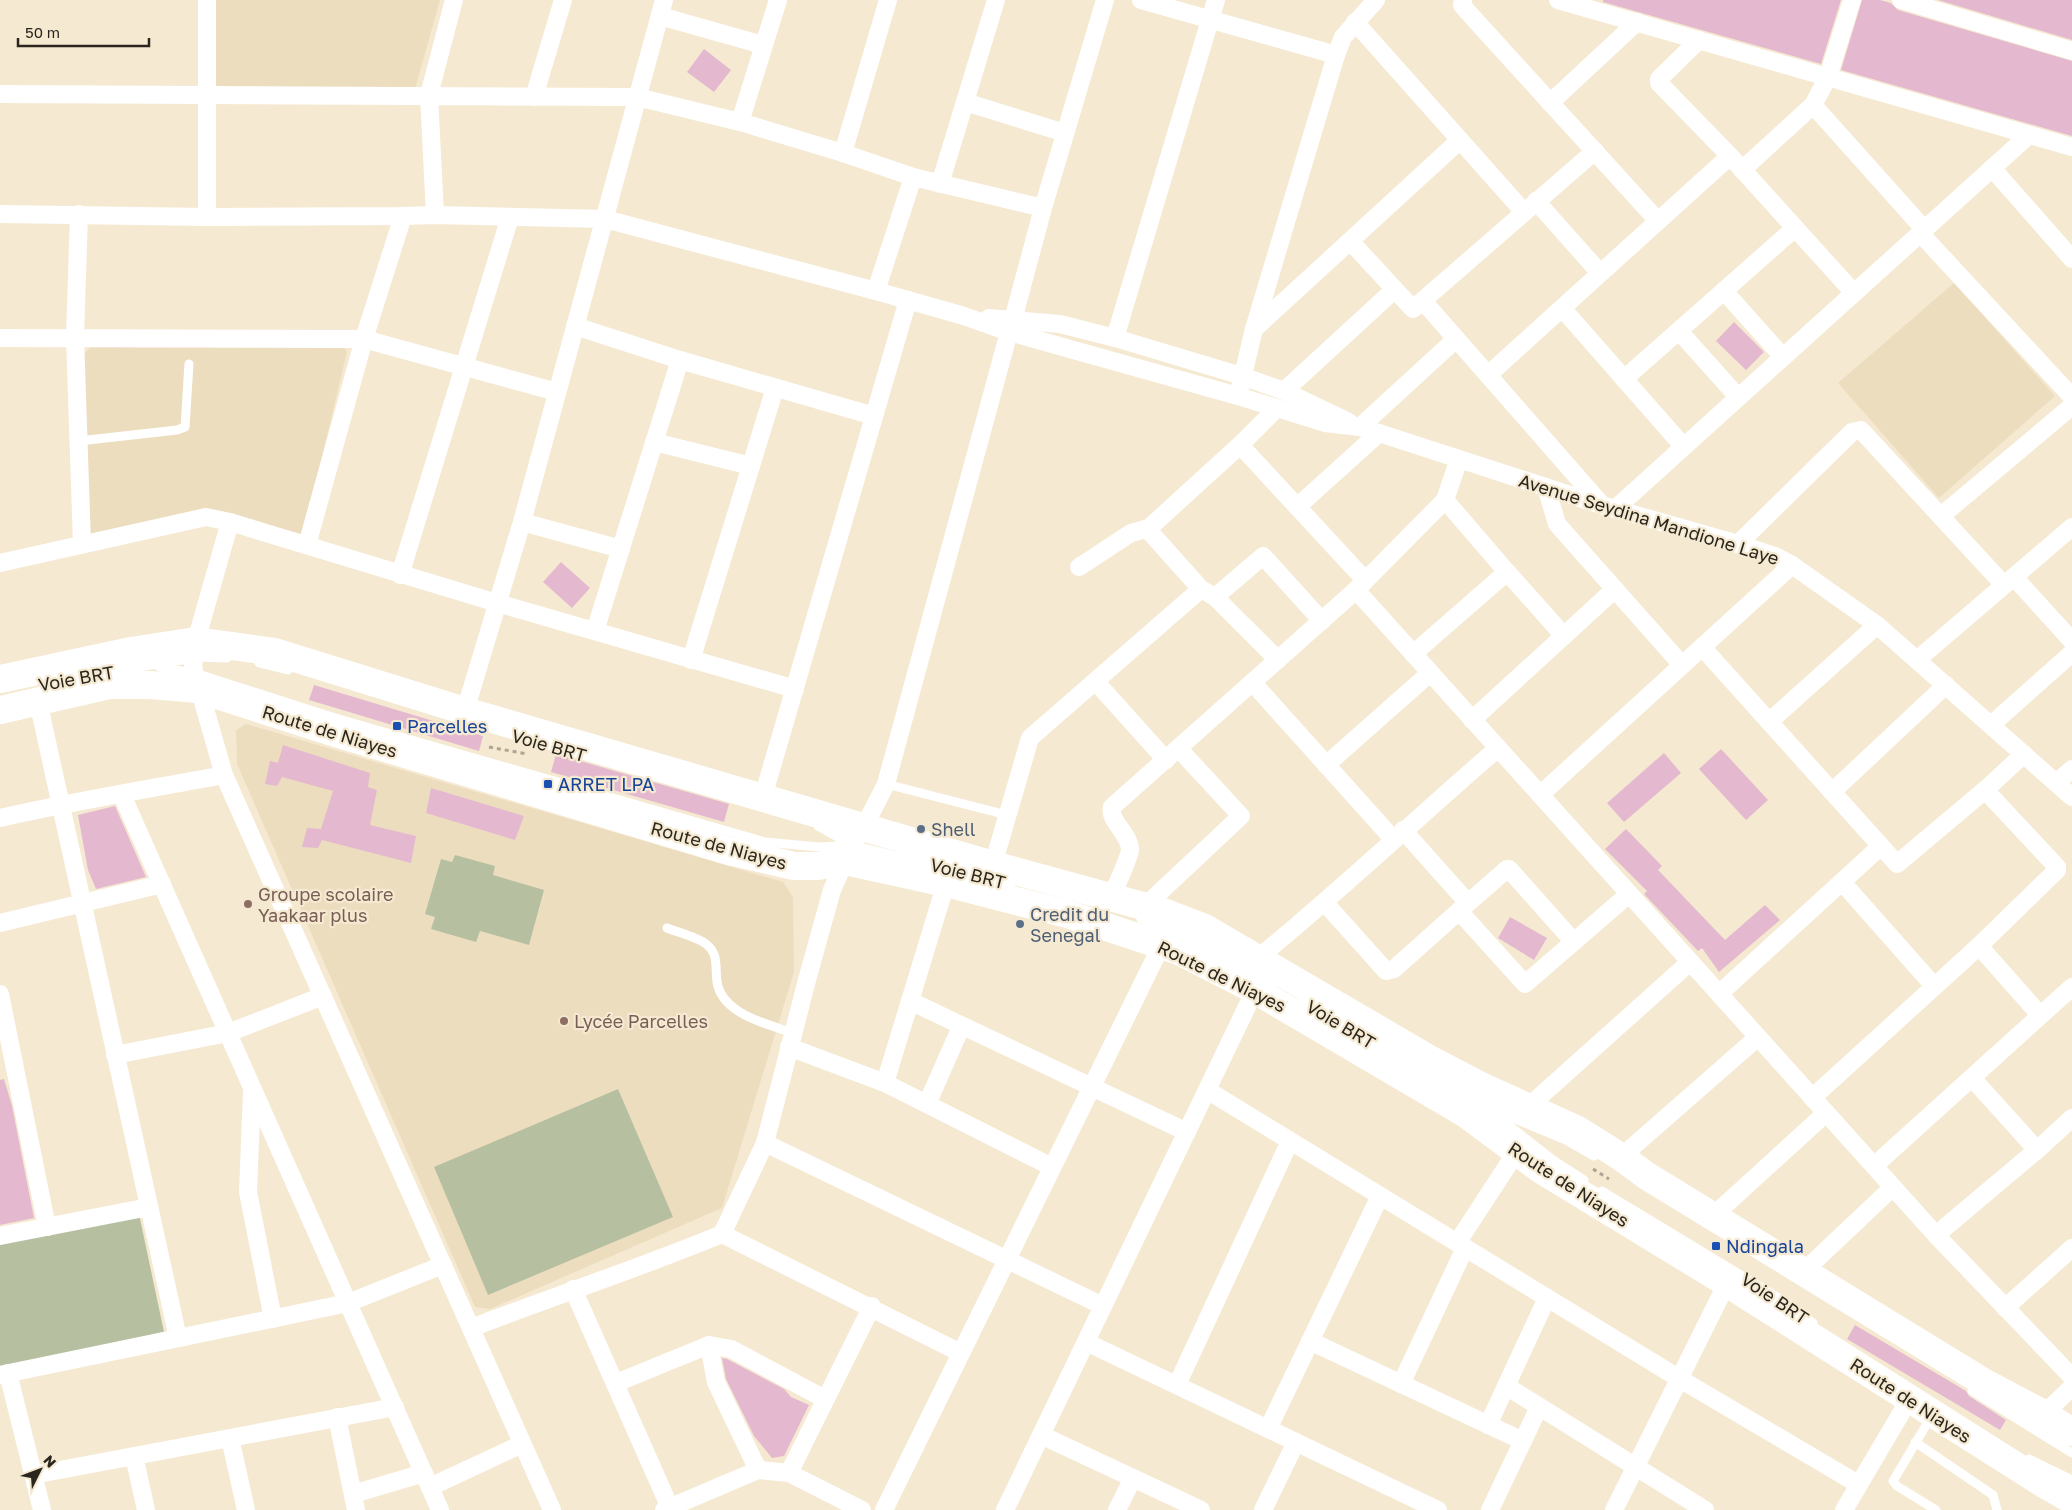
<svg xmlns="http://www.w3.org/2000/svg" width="2072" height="1510" viewBox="0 0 2072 1510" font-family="'Golos Text',sans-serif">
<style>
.built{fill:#edddbf}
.green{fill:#b6c0a1}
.building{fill:#e4b9d0}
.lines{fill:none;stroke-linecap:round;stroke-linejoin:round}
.path{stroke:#afa592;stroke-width:3;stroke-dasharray:4 4;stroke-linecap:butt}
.service{stroke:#fff;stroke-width:9}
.minor{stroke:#fff;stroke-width:18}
.primary{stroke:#fff;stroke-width:28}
.transit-dot{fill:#1a4fb4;stroke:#f5e9d1;stroke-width:2}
.service-dot{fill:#5c6f8a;stroke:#f5e9d1;stroke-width:2}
.education-dot{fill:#8d6e63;stroke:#f5e9d1;stroke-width:2}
.labels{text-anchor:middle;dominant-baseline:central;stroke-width:4.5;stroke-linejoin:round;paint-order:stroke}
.street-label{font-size:18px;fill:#2b261d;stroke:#f5e9d1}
.transit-label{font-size:18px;fill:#164399;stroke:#f5e9d1;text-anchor:start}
.service-label{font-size:18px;fill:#4e5e75;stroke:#f5e9d1;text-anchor:start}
.education-label{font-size:18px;fill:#785e54;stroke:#f5e9d1;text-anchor:start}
</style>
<rect width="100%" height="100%" fill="#f5e9d1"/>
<g class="built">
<path d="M213 0H440L415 89 213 88Z"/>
<path d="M1954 283 2055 396 1939 498 1838 383Z"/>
<path d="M343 346 347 352 304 532 296 536 205 508 90 536 84 529V354L91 347Z"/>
<path d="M246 724 783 882 793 897 794 972 722 1208 490 1309 475 1307 237 764 236 730Z"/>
</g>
<g class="green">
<path d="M455 855 495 866 493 875 544 890 529 945 480 931 476 942 431 929 435 917 425 914 441 859 452 862Z"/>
<path d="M618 1089 673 1217 488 1295 434 1167Z"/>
<path d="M139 1214 164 1332 0 1368V1244Z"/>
</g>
<g class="building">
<path d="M1603 0H1841L1821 64 1603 2Z"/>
<path d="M1862 0H1880L1891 3 1898 10 2072 61V136L1841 70Z"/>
<path d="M1938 0H2072V40Z"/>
<path d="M704 49 731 70 714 92 687 72Z"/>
<path d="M1734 322 1764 352 1746 370 1716 341Z"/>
<path d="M561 562 590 588 572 608 543 582Z"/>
<path d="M314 685 483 736 479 751 309 700Z"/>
<path d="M283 745 370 773 368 787 377 790 370 825 416 836 411 863 322 840 318 848 302 847 307 828 321 829 333 791 282 777 277 786 265 784 270 761 278 763Z"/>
<path d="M1721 749 1768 800 1746 820 1699 769Z"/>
<path d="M1664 753 1681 773 1624 822 1607 803Z"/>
<path d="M556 754 729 804 724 822 551 772Z"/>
<path d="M431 788 524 816 515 840 426 813Z"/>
<path d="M115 806 146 877 96 889 88 870 78 815Z"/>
<path d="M1626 829 1662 866 1658 870 1725 940 1765 905 1780 920 1719 972 1702 948 1698 951 1644 894 1647 891 1605 849Z"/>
<path d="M1510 917 1547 938 1534 960 1498 938Z"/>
<path d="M4 1079 12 1106 34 1218 0 1225V1080Z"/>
<path d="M1855 1325 1966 1391 1969 1396 2006 1420 2000 1430 1847 1339Z"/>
<path d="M722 1358 727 1359 784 1389 791 1397 809 1405 784 1456 772 1458 754 1436 726 1379Z"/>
</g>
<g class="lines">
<g class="path">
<path d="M489 747 527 754"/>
<path d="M1593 1169 1609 1179"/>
</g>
<g class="service">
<path d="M79 441 177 430 185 427 189 364"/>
<path d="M259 663 288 670"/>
<path d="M159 667 198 674 332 717 765 842 819 847 851 845"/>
<path d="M76 677 201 657 227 658"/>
<path d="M886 784 1007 815"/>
<path d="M818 826 852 845 1011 884"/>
<path d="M1141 919C1188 934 1230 960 1273 983"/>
<path d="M667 928C677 932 697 937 706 944 719 954 715 967 717 982 722 1014 767 1024 793 1033"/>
<path d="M1302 1000 1484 1106 1566 1140 1594 1156"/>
<path d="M1492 1112 1553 1160 1584 1180"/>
<path d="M1602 1191 1792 1306 1813 1323"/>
<path d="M1972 1391 2072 1453"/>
<path d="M1931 1417 1893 1481 1897 1486 1936 1510"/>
<path d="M1915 1442 1993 1495 1997 1510"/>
<path d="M2029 1459 2072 1480"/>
</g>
<g class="minor">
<path d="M1141 0 1336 55"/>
<path d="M1463 0 1462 5 1467 11 1658 221"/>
<path d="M1558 0 2072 147"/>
<path d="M1901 0 2072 51"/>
<path d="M660 16 763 45"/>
<path d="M1355 22 1524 212"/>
<path d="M1699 40 1659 79V83L1730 156 1854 293"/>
<path d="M0 94 637 97 740 122 843 153 913 177 1043 208"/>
<path d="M534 97 563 0"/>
<path d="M965 102 1065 133"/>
<path d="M1550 103 1637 22"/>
<path d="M1813 105 1924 229"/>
<path d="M740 122 778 0"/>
<path d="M843 153 888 0"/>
<path d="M1992 168 2072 259"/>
<path d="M1742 170 1813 105 1828 77 1852 0"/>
<path d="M940 184 996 0"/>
<path d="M1536 201 1600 273"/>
<path d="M0 214 207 217 403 216 435 215 605 219 876 291 964 316 1009 332 1238 396 1325 423 1360 427 1379 433 1601 505 1738 544 1775 556 1792 565 1877 625 2072 797"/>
<path d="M79 214 75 337 82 544"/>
<path d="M435 215 429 95 454 0"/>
<path d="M207 217V0"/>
<path d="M1920 233 2072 397"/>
<path d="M1350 241 1413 309 1595 151"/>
<path d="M876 291 913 177"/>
<path d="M1724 291 1783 357"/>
<path d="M1423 301 1601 504"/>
<path d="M1562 308 1683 446"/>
<path d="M989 318 1060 324 1115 338 1242 376 1284 391 1349 422"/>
<path d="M1013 320 1043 208 1105 0"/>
<path d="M575 326 680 360 874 416"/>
<path d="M1254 329 1460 140"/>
<path d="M1679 331 1738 397"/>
<path d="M0 338 364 339 557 392"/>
<path d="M1115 338 1216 0"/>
<path d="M1488 375 1730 156"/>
<path d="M1624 379 1795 228"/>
<path d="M1284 391 1394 290"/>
<path d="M1238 396 1254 329 1336 55 1343 37 1376 0"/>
<path d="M1276 409 1240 445 1365 580"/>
<path d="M1360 427 1456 339"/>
<path d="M654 442 751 466"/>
<path d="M1240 445 1149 528V531L1201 589 1215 597 1263 556 1322 621"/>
<path d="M1546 487 1557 524 1682 665"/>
<path d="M1297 507 1379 433"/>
<path d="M1615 509 2029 135"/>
<path d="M1941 516 2072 406"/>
<path d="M230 522 196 641 193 667 224 775 552 1510"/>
<path d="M522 522 621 549"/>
<path d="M1738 544 1852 432 1861 430 2004 585"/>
<path d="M307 545 364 339 403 216"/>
<path d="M0 563 206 517 230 522 497 603 795 689"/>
<path d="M1079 567 1131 533 1149 528"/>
<path d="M1507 572 1564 636"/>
<path d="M400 575 510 217"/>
<path d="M2014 577 2072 641"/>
<path d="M1356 590 1936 1235 2072 1377"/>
<path d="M1215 597 1278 660"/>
<path d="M595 631 680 360"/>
<path d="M1702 647 1897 864 1985 790 2024 754"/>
<path d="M1413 654 1507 572 1445 500 1459 459"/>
<path d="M1918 659 2072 527"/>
<path d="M691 660 775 388"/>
<path d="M1096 682 1166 760"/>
<path d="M1253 683 1393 839"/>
<path d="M38 701 178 1338"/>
<path d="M465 711 522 522 664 0"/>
<path d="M1472 720 1615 589"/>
<path d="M1769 722 1877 625"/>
<path d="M1991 725 2072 653"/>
<path d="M1326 765 1430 673"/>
<path d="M2056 783 2072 769"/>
<path d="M1832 792 1946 685"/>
<path d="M122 795 440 1510"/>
<path d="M1540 795 1792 565"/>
<path d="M763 797 908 300"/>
<path d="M0 818C74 801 149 789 224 775"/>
<path d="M1403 830 1468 903"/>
<path d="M993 865 1030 738 1201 589"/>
<path d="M1842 882 1934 986"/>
<path d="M1111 898C1115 888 1129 859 1130 850 1130 833 1108 821 1112 807L1356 590 1445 500"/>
<path d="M1325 903 1386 971 1394 969 1459 911"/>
<path d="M1144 907 1240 817 1241 816 1179 749"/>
<path d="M0 923 162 884"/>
<path d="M1574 942 1509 869H1507L1459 911 1525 984 1629 894"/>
<path d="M1979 946 2040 1015"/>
<path d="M1257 959C1340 891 1417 818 1498 748"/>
<path d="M0 994 47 1227"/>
<path d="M1719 994 1881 846"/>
<path d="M910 1001 1187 1132"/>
<path d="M789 1047 885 1083 1052 1167"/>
<path d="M115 1055 228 1033 323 996"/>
<path d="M1972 1078 2037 1150"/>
<path d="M885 1083 946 883"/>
<path d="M1207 1090 1680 1379 1858 1484"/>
<path d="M252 1092 248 1192 273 1319"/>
<path d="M1812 1098 1979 946 2057 870V867L1985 790"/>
<path d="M927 1104 961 1027"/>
<path d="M1527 1108 1690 962"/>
<path d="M765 1143 1103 1306"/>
<path d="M1621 1157 1758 1037"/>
<path d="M1874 1166 2072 987"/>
<path d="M1713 1216 1826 1113"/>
<path d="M722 1234 961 1353"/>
<path d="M1936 1235 2037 1150 2072 1118"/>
<path d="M0 1236 149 1207"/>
<path d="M1457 1243 1517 1151"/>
<path d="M1803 1272 1893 1187"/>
<path d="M573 1289 671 1510"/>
<path d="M2005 1308 2072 1248"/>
<path d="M471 1328C554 1296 640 1268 722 1234L765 1143 807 980 832 890 852 845 864 827 886 784 1009 332"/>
<path d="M1310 1341 1523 1441"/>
<path d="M1086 1342 1438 1510"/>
<path d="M709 1345 716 1382 758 1470"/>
<path d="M8 1373 42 1510"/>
<path d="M0 1375 348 1303 443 1265"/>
<path d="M616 1383 709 1345 731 1349 825 1399"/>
<path d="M1401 1384 1465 1248"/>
<path d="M1177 1385 1290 1141"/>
<path d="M1506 1386 1705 1510"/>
<path d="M2044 1414 2072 1387"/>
<path d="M337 1417 356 1510"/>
<path d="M1488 1425 1547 1298"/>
<path d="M1268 1429 1380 1196"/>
<path d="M1041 1435 1201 1510"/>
<path d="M230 1438 246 1510"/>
<path d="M134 1456 146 1510"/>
<path d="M789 1473 872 1306"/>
<path d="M33 1475 395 1407"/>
<path d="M430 1487 522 1444"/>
<path d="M353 1494 424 1473"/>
<path d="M664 1510 758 1470 789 1473 862 1510"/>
<path d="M884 1510 1162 944"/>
<path d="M1005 1510 1255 990"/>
<path d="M1117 1510 1133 1478"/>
<path d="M1263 1510 1296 1442"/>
<path d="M1490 1510 1539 1407"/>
<path d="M1614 1510 1727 1283"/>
<path d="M1844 1510 1910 1398"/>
</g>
<g class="primary">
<path d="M0 679 131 651 196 641 275 652 465 711 993 865 1161 911 1205 928 1431 1060 1481 1086 1578 1130 1621 1157 1647 1176 1985 1383 2044 1414 2072 1432"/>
<path d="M0 710 109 685H150L198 689 335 733 729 851 794 866H818L845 861 946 883 1067 914 1179 951 1255 990 1466 1114 1540 1169 1727 1283 2044 1484 2072 1500"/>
</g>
</g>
<g class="transit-dot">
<rect x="392" y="721" width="10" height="10" rx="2.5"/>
<rect x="543" y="779" width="10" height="10" rx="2.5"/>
<rect x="1711" y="1241" width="10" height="10" rx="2.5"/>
</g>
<g class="service-dot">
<circle cx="921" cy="829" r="5"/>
<circle cx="1020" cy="924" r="5"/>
</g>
<g class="education-dot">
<circle cx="248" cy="904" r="5"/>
<circle cx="564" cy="1021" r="5"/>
</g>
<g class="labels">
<g class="street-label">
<text transform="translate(1649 519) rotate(17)">Avenue Seydina Mandione Laye</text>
<text transform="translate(76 678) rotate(-10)">Voie BRT</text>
<text transform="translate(330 731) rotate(17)">Route de Niayes</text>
<text transform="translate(549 745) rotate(16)">Voie BRT</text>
<text transform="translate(719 845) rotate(15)">Route de Niayes</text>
<text transform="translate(968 873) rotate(14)">Voie BRT</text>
<text transform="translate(1222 976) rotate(26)">Route de Niayes</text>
<text transform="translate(1341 1024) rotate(31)">Voie BRT</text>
<text transform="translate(1569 1184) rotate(33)">Route de Niayes</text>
<text transform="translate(1775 1298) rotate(34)">Voie BRT</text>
<text transform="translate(1911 1400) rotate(33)">Route de Niayes</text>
</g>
<g class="transit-label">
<text x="407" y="726">Parcelles</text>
<text x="558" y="784">ARRET LPA</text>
<text x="1726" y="1246">Ndingala</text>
</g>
<g class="service-label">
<text x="931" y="829">Shell</text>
<text x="1030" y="914">Credit du<tspan x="1030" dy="21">Senegal</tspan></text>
</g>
<g class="education-label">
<text x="258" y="894">Groupe scolaire<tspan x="258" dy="21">Yaakaar plus</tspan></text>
<text x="574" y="1021">Lycée Parcelles</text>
</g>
</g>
<g transform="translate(40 1470) rotate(48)" stroke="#f5e9d1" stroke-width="4" paint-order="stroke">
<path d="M0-4L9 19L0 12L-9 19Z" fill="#2b261d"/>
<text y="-8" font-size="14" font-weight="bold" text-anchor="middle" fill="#2b261d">N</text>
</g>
<path d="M18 38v8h131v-8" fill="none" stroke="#2b261d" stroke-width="2.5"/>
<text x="25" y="38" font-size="15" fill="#2b261d" stroke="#f5e9d1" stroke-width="4" paint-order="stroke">50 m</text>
</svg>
